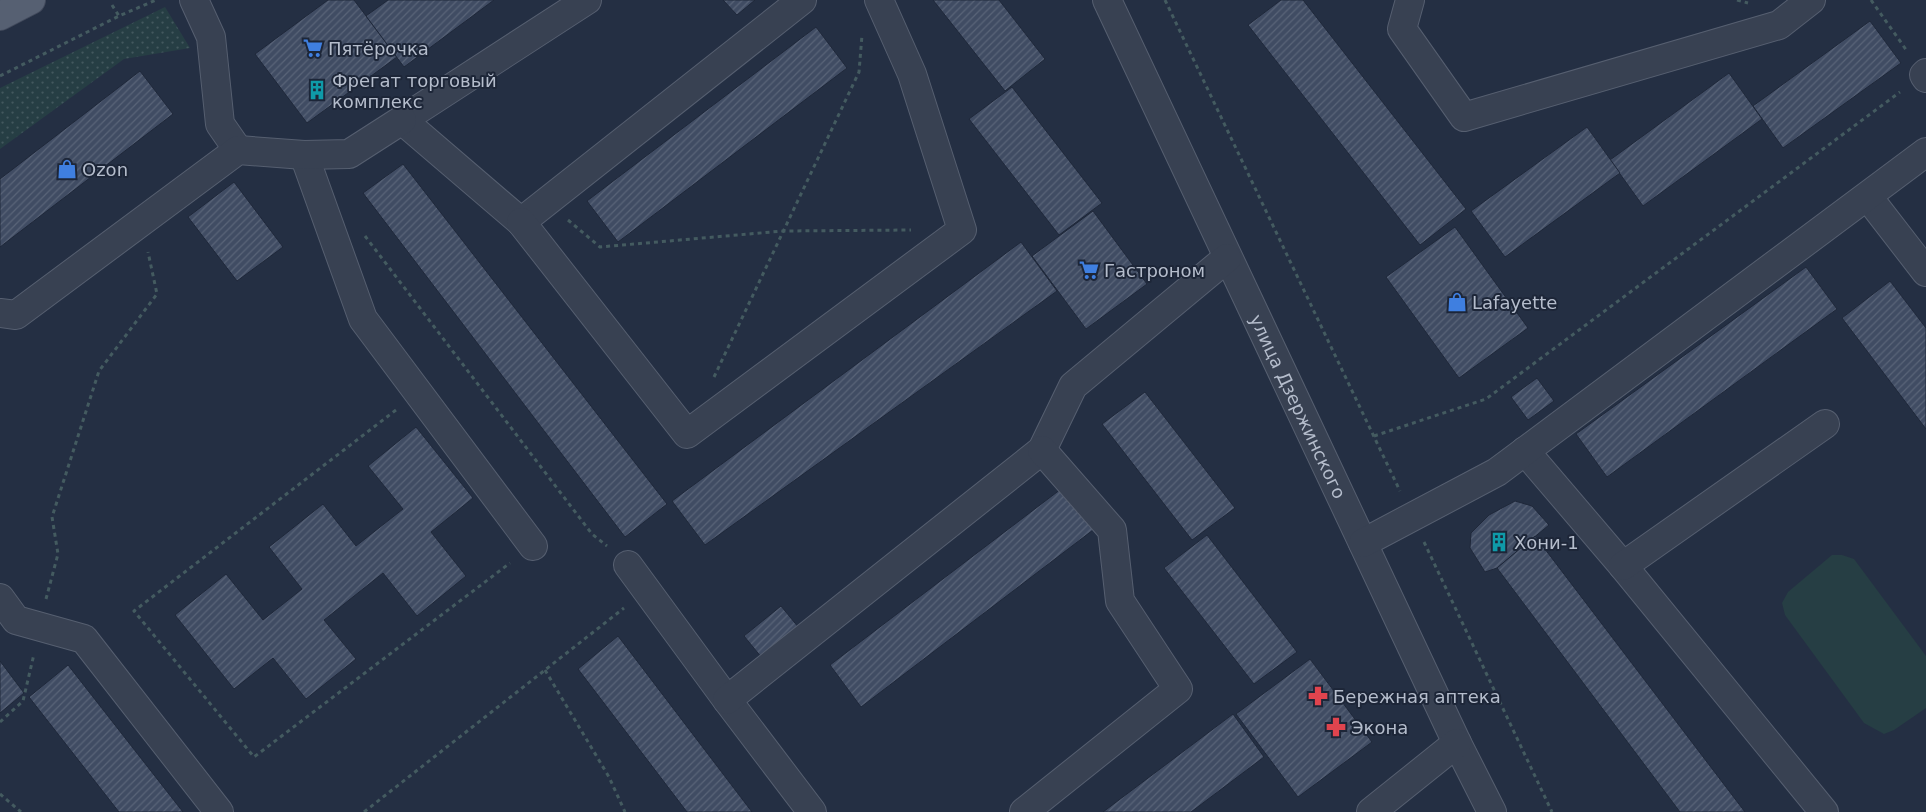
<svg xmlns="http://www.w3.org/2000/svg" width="1926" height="812" viewBox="0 0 1926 812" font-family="'DejaVu Sans',sans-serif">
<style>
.grass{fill:url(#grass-dots)}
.garden{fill:#263e44}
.building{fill:url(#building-hatch);stroke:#1f283a}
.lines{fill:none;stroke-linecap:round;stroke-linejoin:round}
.minor-casing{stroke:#565f70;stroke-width:30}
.major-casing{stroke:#424a5c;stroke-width:30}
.path{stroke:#445b60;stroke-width:3;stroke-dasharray:4 4;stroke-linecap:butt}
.minor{stroke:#384152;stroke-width:28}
.major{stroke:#566072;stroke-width:28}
.labels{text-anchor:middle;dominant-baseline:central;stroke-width:4;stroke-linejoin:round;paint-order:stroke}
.poi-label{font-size:18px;fill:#b5bdcc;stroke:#1d2638;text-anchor:start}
.street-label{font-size:18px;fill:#b5bdcc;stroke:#1d2638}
</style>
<defs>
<pattern id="grass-dots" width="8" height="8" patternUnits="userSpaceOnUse" patternTransform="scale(1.25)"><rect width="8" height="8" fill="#263e44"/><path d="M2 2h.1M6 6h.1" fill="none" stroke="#43585e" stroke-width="1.8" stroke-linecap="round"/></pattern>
<pattern id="building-hatch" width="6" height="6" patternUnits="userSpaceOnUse" patternTransform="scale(1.25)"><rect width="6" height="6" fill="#404c63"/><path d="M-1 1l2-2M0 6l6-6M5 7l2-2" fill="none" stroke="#596478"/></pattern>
</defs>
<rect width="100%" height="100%" fill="#242f43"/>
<path class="grass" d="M165 7 190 48 124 59 0 149V88Z"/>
<path class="garden" d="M1832 555H1842L1854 559 1926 656V708L1894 730 1884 734 1864 723 1785 615 1782 603 1788 592Z"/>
<g class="building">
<path d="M328 0H354L397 57 307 123 255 54Z"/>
<path d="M388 0H494L404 67 366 16Z"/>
<path d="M723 0H755L737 15Z"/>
<path d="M933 0H999L1045 59 1005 91Z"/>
<path d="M1281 0H1303L1466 209 1420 245 1248 25Z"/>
<path d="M1870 21 1901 63 1783 148 1753 106Z"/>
<path d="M816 27 847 68 618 242 587 201Z"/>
<path d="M140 71 173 114 0 247V179Z"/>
<path d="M1729 73 1762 119 1643 206 1610 160Z"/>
<path d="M1012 87 1102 203 1059 235 969 119Z"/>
<path d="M1587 127 1620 173 1505 257 1471 211Z"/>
<path d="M403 164 667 504 625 537 363 193Z"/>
<path d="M234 182 283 247 237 281 188 217Z"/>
<path d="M1093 211 1147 284 1086 329 1032 256Z"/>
<path d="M1455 227 1528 328 1459 378 1386 277Z"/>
<path d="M1021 242 1057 291 705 545 672 501Z"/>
<path d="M1806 267 1837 309 1607 477 1576 434Z"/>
<path d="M1890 281 1926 328V429L1842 318Z"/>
<path d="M1537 378 1554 401 1528 420 1511 397Z"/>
<path d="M1145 392 1235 508 1192 540 1102 424Z"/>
<path d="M416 427 473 498 431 532 466 576 417 616 383 573 324 620 356 659 306 699 273 658 234 689 175 615 226 574 263 620 302 589 269 547 323 504 356 546 403 509 368 466Z"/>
<path d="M1061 489 1093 530 861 707 830 665Z"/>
<path d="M1515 501 1532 506 1549 525 1497 568 1485 572 1470 548 1471 533 1489 515Z"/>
<path d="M1207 535 1297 652 1254 684 1164 568Z"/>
<path d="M1535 536 1745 812H1680L1497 568Z"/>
<path d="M781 606 799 628 762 658 744 636Z"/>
<path d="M618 636 752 812H687L578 669Z"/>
<path d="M1310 659 1372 742 1298 797 1236 714Z"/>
<path d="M0 661 24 693 0 713Z"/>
<path d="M68 665 183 812H119L29 697Z"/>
<path d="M1233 714 1264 757 1191 812H1103Z"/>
</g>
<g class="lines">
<defs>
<g id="minor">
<path d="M194 0 211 37 220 124 238 150"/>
<path d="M587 0 402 120 521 222 802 0"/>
<path id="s1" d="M1107 0 1457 743 1492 812"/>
<path d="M1410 0 1402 29 1464 117 1779 25 1811 0"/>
<path d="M1926 73 1924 75 1926 78"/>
<path d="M304 155 363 319 533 546"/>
<path d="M1868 197 1926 272"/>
<path d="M521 222 687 434 962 230 912 74 879 0"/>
<path d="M0 313 16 315 238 150 304 155 349 154 402 120"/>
<path d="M1525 451 1623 566 1824 812"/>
<path d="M1363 543 1497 472 1926 152"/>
<path d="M628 565 727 700 812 812"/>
<path d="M1623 566 1825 424"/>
<path d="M0 598 16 620 84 639 219 812"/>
<path d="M727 700 1042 450 1073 386 1227 258"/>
<path d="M1024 812 1178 689 1120 601 1112 530 1042 450"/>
<path d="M1371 812 1457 743"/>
</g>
<path id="major" d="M0 16 31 0"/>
</defs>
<use href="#minor" class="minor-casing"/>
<use href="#major" class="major-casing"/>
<g class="path">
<path d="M1165 0 1400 491"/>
<path d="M1737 0 1748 3"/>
<path d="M1871 0 1907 51"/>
<path d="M112 5 119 16"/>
<path d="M0 76 119 16 156 0"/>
<path d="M568 220 600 247 783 231 911 230"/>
<path d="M365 236 592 534 607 546"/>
<path d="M714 377 859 72 862 35"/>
<path d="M396 410 134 611 254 757 510 563"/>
<path d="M1374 436 1486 399 1900 92"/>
<path d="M1424 542 1552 812"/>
<path d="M46 599 58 554 52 517 99 371 157 294 148 252"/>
<path d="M545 670 609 777 625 812"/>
<path d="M0 722 23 701 34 654"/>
<path d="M0 794 21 812"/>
<path d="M364 812 624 608"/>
</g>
<use href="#minor" class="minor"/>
<use href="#major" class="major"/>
</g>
<defs>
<symbol id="supermarket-bare" viewBox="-9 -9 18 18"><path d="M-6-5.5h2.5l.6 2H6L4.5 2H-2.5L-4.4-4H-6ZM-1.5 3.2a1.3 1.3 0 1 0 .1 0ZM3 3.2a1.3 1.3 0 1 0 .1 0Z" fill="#3f7fe0" stroke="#1d2638" stroke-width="2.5" paint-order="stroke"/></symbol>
<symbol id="building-bare" viewBox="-9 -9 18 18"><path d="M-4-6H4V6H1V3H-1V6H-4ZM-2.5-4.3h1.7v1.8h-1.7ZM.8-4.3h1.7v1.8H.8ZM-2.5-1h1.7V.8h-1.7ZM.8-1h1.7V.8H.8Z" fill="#0f9aa8" stroke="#1d2638" stroke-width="2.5" paint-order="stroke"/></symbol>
<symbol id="shop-bare" viewBox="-9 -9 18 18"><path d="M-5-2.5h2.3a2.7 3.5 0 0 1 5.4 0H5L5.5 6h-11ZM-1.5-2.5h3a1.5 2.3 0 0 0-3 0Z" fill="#3f7fe0" stroke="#1d2638" stroke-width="2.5" paint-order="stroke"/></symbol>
<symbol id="pharmacy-bare" viewBox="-9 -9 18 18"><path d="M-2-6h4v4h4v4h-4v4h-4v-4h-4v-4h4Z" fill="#e0444e" stroke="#1d2638" stroke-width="2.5" paint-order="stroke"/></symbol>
</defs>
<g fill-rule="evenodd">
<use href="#supermarket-bare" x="299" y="34" width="28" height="28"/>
<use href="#building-bare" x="303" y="76" width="28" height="28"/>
<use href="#shop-bare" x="53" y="155" width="28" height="28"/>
<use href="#supermarket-bare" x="1075" y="256" width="28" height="28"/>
<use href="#shop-bare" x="1443" y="288" width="28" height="28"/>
<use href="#building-bare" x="1485" y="528" width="28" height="28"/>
<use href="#pharmacy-bare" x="1304" y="682" width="28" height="28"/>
<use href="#pharmacy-bare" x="1322" y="713" width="28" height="28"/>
</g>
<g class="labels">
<g class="poi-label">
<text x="328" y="48">Пятёрочка</text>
<text x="332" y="80">Фрегат торговый<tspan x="332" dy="21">комплекс</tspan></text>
<text x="82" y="169">Ozon</text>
<text x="1104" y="270">Гастроном</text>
<text x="1472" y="302">Lafayette</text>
<text x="1514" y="542">Хони-1</text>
<text x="1333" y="696">Бережная аптека</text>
<text x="1351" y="727">Экона</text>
</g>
<g class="street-label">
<text stroke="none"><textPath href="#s1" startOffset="449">улица Дзержинского</textPath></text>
</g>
</g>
</svg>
